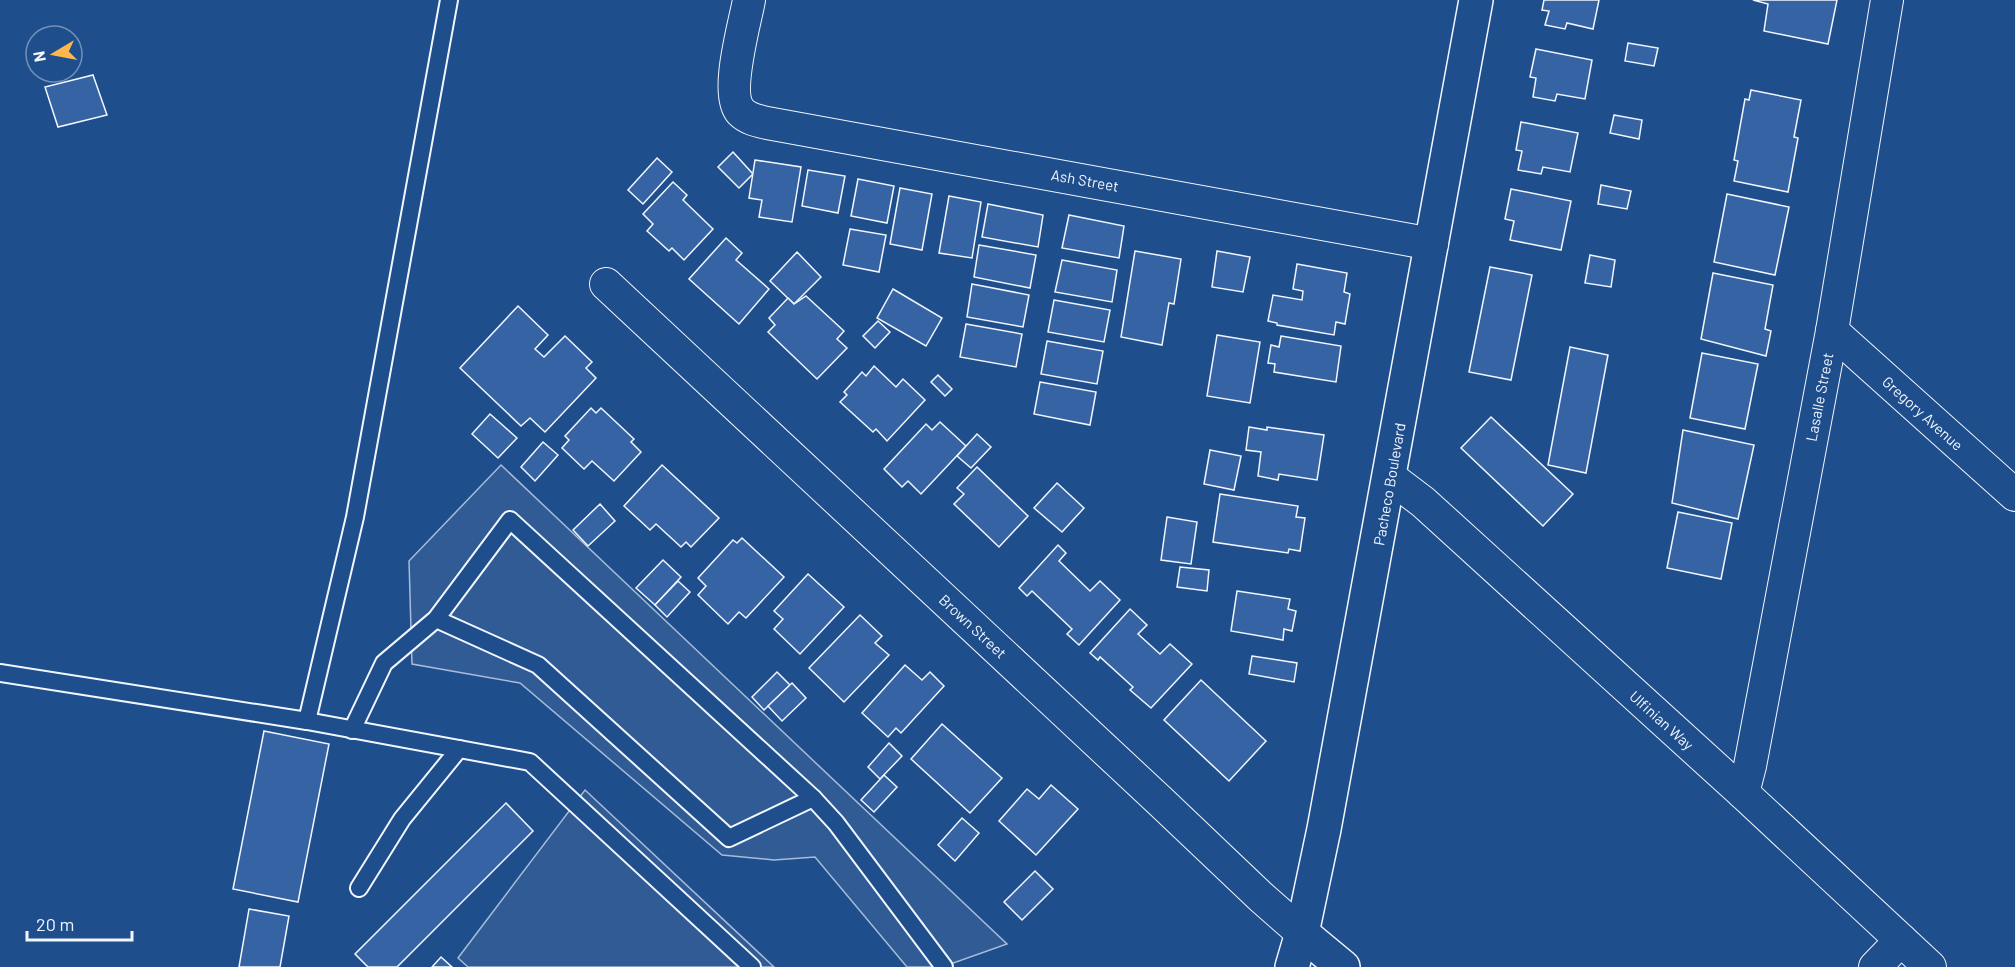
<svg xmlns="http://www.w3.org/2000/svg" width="2015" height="967" viewBox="0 0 2015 967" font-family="Barlow,sans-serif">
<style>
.parking{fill:#305b95;stroke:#a8bbd7;stroke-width:1.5}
.building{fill:#3563a3;stroke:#f2f6ff;stroke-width:1.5}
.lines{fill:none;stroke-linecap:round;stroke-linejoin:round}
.service-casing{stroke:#f2f6ff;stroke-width:20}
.minor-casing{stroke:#f2f6ff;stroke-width:34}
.tertiary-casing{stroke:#f2f6ff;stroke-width:36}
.secondary-casing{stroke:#f2f6ff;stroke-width:36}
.service{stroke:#1f4e8c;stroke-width:16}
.minor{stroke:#1f4e8c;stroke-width:32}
.tertiary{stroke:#1f4e8c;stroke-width:33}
.secondary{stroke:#1f4e8c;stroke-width:33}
.labels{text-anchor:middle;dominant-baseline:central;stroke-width:4.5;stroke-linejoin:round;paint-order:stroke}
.street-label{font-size:15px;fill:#f2f6ff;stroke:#1f4e8c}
</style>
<rect width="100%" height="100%" fill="#1f4e8c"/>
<g class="parking">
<path d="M501 465 1007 944 942 967H907L815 857 774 860 722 855 520 683 412 664 409 561Z"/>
<path d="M585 790 774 967H468L458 958Z"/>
</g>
<g class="building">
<path d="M1544 0H1599L1593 29 1567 23 1565 29 1545 25 1549 11 1542 10Z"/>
<path d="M1753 0H1837L1828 44 1764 31 1768 4Z"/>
<path d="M1628 43 1658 48 1654 66 1625 61Z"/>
<path d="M1536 49 1592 60 1585 99 1557 94 1555 101 1533 97 1536 78 1530 77Z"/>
<path d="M93 75 107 115 58 127 45 87Z"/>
<path d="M1751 90 1801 100 1794 137 1798 138 1788 192 1734 181 1738 161 1734 160 1745 99 1749 100Z"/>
<path d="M1614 115 1642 120 1639 139 1610 133Z"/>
<path d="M1521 122 1578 133 1570 172 1543 167 1541 174 1518 170 1522 151 1516 150Z"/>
<path d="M733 152 753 174 739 188 718 167Z"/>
<path d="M657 158 672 172 643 204 628 190Z"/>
<path d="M755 160 801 167 792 222 759 217 762 200 749 198Z"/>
<path d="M808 170 845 176 838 213 802 206Z"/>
<path d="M858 179 894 186 887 223 851 216Z"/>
<path d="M673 182 687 195 683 200 713 229 684 260 672 248 669 251 647 231 653 224 643 214Z"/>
<path d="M1601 185 1631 191 1627 209 1598 204Z"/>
<path d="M900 188 932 194 922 250 890 244Z"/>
<path d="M1511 189 1571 201 1561 250 1510 240 1514 221 1505 219Z"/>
<path d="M1727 194 1789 207 1775 275 1714 262Z"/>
<path d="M949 196 981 202 972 258 939 253Z"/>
<path d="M988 204 1043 215 1038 247 982 237Z"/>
<path d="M1069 215 1124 226 1119 258 1062 248Z"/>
<path d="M850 229 886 235 879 272 843 265Z"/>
<path d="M726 238 742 253 736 260 769 289 739 324 689 279Z"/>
<path d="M979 245 1036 255 1030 288 974 277Z"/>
<path d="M1135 251 1181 259 1174 304 1169 303 1162 345 1121 337Z"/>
<path d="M1217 251 1250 257 1243 292 1212 287Z"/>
<path d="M797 252 821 277 794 304 770 281Z"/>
<path d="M1590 255 1615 260 1611 287 1585 283Z"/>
<path d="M1062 260 1117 270 1112 302 1055 292Z"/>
<path d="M1297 264 1347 273 1344 292 1350 294 1345 324 1336 322 1334 335 1277 325V323L1268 321 1273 295 1302 300 1303 291 1293 289Z"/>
<path d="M1490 267 1532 275 1511 380 1469 372Z"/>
<path d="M1713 273 1773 285 1765 329 1771 331 1766 356 1701 339Z"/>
<path d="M972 284 1029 295 1023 327 967 317Z"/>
<path d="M893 289 942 318 926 346 877 318Z"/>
<path d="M806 296 844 331 837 339 847 348 817 379 768 332 775 325 769 318 788 298 794 304Z"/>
<path d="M1054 300 1110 310 1104 342 1048 332Z"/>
<path d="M518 306 548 335 535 349 544 357 565 336 592 362 586 368 596 378 545 432 530 418 521 426 460 368Z"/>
<path d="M878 321 890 332 875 348 863 336Z"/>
<path d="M966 324 1022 334 1016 367 960 357Z"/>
<path d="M1217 335 1260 342 1250 403 1207 396Z"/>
<path d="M1281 336 1341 346 1336 382 1274 372 1275 364 1268 363 1271 345 1279 347Z"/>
<path d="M1047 341 1103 351 1097 384 1041 374Z"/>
<path d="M1570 347 1608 355 1586 473 1548 465Z"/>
<path d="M1702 353 1758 364 1745 429 1690 418Z"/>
<path d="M874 366 896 387 903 379 925 400 887 441 876 429 873 432 840 402 847 395 844 392 862 372 866 376Z"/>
<path d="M938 375 952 389 945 396 931 382Z"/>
<path d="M1040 382 1096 392 1090 425 1034 414Z"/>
<path d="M591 408 596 413 601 408 634 439 631 442 641 452 614 481 592 461 584 469 562 448 569 440 565 436Z"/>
<path d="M490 414 517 438 498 458 472 434Z"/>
<path d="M1491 417 1573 494 1543 526 1461 448Z"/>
<path d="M940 422 966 446 921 494 908 481 902 487 884 469 926 424 932 430Z"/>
<path d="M1249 427 1267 430V427L1324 435 1317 480 1279 474 1278 480 1258 476 1261 452 1246 450Z"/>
<path d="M1683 430 1754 445 1738 519 1672 503Z"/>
<path d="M977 434 991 447 971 468 957 456Z"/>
<path d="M543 442 558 455 535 481 521 467Z"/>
<path d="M1210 450 1241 456 1234 490 1204 484Z"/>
<path d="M662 465 719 518 691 547 686 542 681 547 656 524 650 530 624 506Z"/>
<path d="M977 467 1028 516 999 547 954 504 964 494 957 488Z"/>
<path d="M1057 483 1084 508 1062 532 1034 508Z"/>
<path d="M1220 494 1298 506 1296 517 1305 518 1300 551 1289 549 1288 553 1213 542Z"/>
<path d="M600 504 615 521 588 546 573 530Z"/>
<path d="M1678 512 1732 523 1721 579 1667 568Z"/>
<path d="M1167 517 1197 522 1191 564 1161 560Z"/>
<path d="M742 538 784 577 746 618 739 612 728 624 698 595 706 586 698 578 733 540 737 543Z"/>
<path d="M1058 545 1066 553 1059 561 1090 591 1100 581 1120 600 1079 645 1067 634 1072 629 1032 591 1027 596 1019 588Z"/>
<path d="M663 560 681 577 655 605 636 588Z"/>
<path d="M1180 567 1209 570 1207 591 1177 587Z"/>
<path d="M808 574 844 607 800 654 774 629 783 619 774 611Z"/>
<path d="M678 581 690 592 667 617 655 605Z"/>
<path d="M1237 591 1290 599 1288 609 1296 611 1292 631 1284 629 1283 640 1231 631Z"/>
<path d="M1130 609 1147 625 1138 634 1160 654 1170 644 1192 664 1151 708 1130 690 1133 687 1100 657 1098 660 1090 653Z"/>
<path d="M860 615 882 636 875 643 889 655 844 702 809 668Z"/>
<path d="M1252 656 1297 663 1294 682 1249 674Z"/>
<path d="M905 665 922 680 930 672 944 686 901 733 896 728 888 737 862 713Z"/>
<path d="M777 672 790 685 764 710 752 697Z"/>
<path d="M1201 680 1266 741 1229 781 1164 720Z"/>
<path d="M792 683 806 698 782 721 768 706Z"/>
<path d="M942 724 1002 778 970 813 911 759Z"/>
<path d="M264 731 329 744 298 902 233 889Z"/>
<path d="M889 743 902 756 880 779 868 767Z"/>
<path d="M884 775 897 787 874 812 861 800Z"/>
<path d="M1051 785 1078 809 1036 855 999 821 1027 789 1039 799Z"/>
<path d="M506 803 533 831 397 967H368L355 954Z"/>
<path d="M962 818 979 833 955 861 938 845Z"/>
<path d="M1035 871 1053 889 1022 920 1004 902Z"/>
<path d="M249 909 289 916 280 967H239Z"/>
<path d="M441 957 452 967H432Z"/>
</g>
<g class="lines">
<defs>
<g id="service">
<path d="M0 673 307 721 355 517 449 0"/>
<path d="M307 721 530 762 752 967"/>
<path d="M352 730 384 663 436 619 510 520 813 798 729 838 538 665 436 619"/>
<path d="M813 798 836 823 944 967"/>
<path d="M359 888 402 819 459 749"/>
</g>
<g id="minor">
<path d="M749 0C745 23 724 94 741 112 748 119 758 121 767 123L1432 244"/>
<path d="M606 284 1160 801 1261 897 1302 933"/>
<path d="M1832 331 2015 495"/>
<path d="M1390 477 1423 502 1743 793 1930 967"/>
<path d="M1743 793 1750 766 1832 331 1887 0"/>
<path d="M1875 967 1901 940"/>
</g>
<path id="tertiary" d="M1302 933 1343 967"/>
<path id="secondary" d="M1292 967 1302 933 1324 829 1476 0"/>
</defs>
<use href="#service" class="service-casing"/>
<use href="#minor" class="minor-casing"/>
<use href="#tertiary" class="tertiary-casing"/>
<use href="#secondary" class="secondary-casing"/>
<use href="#service" class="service"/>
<use href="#minor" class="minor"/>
<use href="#tertiary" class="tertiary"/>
<use href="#secondary" class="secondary"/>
</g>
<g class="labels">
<g class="street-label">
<text transform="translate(1085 180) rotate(10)">Ash Street</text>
<text transform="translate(1819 397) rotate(-79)">Lasalle Street</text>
<text transform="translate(1923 413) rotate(42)">Gregory Avenue</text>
<text transform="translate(1389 484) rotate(-80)">Pacheco Boulevard</text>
<text transform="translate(973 626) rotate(43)">Brown Street</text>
<text transform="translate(1662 720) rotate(42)">Ulfinian Way</text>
</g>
</g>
<g transform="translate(54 54) rotate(260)"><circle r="28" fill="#1f4e8c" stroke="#7391ba" stroke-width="1.5"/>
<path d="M0-4.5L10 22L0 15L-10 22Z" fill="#ffb74d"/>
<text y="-9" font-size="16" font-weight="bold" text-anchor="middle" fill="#f2f6ff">N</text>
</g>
<path d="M27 931v9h105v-9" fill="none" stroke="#f2f6ff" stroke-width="3"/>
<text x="36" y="931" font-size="18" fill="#f2f6ff" stroke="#1f4e8c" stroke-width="4.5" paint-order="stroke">20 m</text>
</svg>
